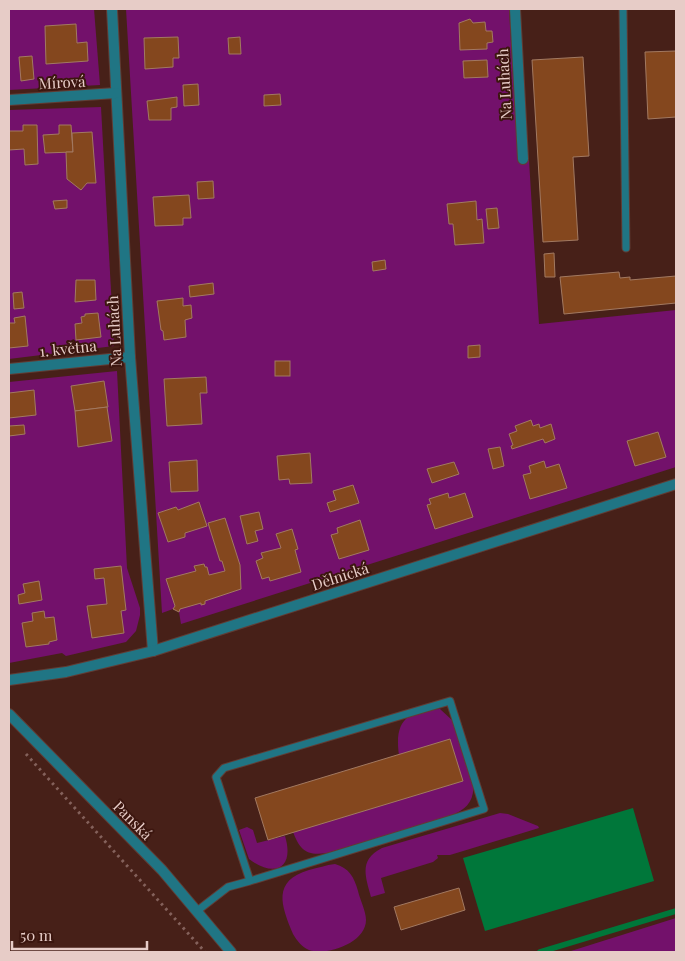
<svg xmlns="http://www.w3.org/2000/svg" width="685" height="961" viewBox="0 0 685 961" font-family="'Playfair Display',serif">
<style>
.green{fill:#73116b}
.water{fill:#00773a}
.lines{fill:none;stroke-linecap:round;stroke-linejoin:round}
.stream{stroke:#00773a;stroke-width:5.5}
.building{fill:#84471e;stroke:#a27961}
.lane-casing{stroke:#613c34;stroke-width:9}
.street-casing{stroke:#613c34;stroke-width:12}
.path{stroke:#84615b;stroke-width:3;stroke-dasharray:2.5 4;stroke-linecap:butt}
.lane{stroke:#207584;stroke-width:7}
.street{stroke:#207584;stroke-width:10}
.labels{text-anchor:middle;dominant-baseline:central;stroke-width:4;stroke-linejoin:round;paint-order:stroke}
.street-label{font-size:15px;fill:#e7ccc7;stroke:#3c160f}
</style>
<rect width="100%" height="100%" fill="#472018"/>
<g class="green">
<path d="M9 9H94L100 85 9 90Z"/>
<path d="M126 9H509L518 161 529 160 539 324 676 310V467L181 624 179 612 173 609 162 613Z"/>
<path d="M101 107 114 346 9 359V110Z"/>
<path d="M117 371 127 568 140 608V615L136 631 126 642 66 656 62 653 9 663V382Z"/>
<path d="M440 709 453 721 473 783C475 801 466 810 450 816L327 853C306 856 300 850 293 832L463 781 399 755C394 720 408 710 440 709Z"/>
<path d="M500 813 508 814 538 826 539 828 450 855H437L438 858 433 862 381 878 385 893 371 897C365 875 359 860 382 848Z"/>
<path d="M247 827 253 830 257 843 285 836C295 869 274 878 249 859L239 830Z"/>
<path d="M335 864C349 868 354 877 358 891 360 900 366 911 366 920 366 943 327 956 309 950 302 947 297 941 293 934 281 905 272 881 309 870 318 868 326 865 335 864Z"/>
<path d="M676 918V952H571V951Z"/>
</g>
<path class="water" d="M633 808 654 881 485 931 463 858Z"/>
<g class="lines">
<path class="stream" d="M540 952 676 911"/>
</g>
<g class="building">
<path d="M470 19 473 23 485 22 486 31H492L493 42 487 43V49L460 50 459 23Z"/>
<path d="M76 24 77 43 87 42 88 61 46 64 45 26Z"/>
<path d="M178 37 179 58H173V67L145 69 144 38Z"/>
<path d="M240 37 241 54H229L228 38Z"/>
<path d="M676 51V117L648 119 645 52Z"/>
<path d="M32 56 34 79 21 81 19 57Z"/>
<path d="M583 57 589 156 573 157 578 240 543 242 532 60Z"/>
<path d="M487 60 488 77 464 78 463 61Z"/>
<path d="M198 84 199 105 184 106 183 85Z"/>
<path d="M280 94 281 105 264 106V95Z"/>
<path d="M177 97V107L171 108V120H149L147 101Z"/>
<path d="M23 125H37L38 164 25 165 24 149 9 150V131H23Z"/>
<path d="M59 125H71L73 152 45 153 43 135 59 134Z"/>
<path d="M92 132 96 183H87L81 190 67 179 66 152H73L72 133Z"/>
<path d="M213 181 214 198 198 199 197 182Z"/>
<path d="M189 195 191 218H183V225L155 226 153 197Z"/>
<path d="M67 200V208L55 209 53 201Z"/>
<path d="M476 201 477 220 482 219 484 243 455 245 453 224H449L447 204Z"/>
<path d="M497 208 499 228 488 229 486 209Z"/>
<path d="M554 253 555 277H545L544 254Z"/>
<path d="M385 260 386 269 373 271 372 262Z"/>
<path d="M619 272 620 278 630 277V280L676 276V303L564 314 560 277Z"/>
<path d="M76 280H95L96 300 75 302Z"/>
<path d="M213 283 214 294 190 297 189 286Z"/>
<path d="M22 292 24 308 14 309 13 293Z"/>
<path d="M183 298V306L191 305 192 318 185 320 186 337 164 340 163 331 161 330 157 301Z"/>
<path d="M98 313 101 337 76 340 75 324 82 323 81 317 85 316V314Z"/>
<path d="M25 316 28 346 9 348V323H15L14 318Z"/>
<path d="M480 345V357L468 358V346Z"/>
<rect x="275" y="361" width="15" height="15"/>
<path d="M206 377 207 393H200L202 424 167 426 164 379Z"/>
<path d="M104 381 108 407 75 411 71 386Z"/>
<path d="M34 390 36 415 9 418V393Z"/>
<path d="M107 407 112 441 78 447 75 411Z"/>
<path d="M531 420 533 426 539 424 540 428 551 424 555 439 545 443 543 439 512 449 511 446 513 445 509 434 517 431 515 426Z"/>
<path d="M24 425 25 434 9 436V426Z"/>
<path d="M658 432 666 457 635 466 627 441Z"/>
<path d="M500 447 504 466 493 469 488 449Z"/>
<path d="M310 453 312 483 290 484 289 479 279 480 277 456Z"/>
<path d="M197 460 198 491 171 492 169 462Z"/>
<path d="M544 461 546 468 559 464 567 488 530 499 523 475 531 473 529 466Z"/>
<path d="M454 462 459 474 432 483 427 469Z"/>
<path d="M353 485 359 503 330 512 327 503 336 500 333 491Z"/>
<path d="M448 493 449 498 465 493 473 517 435 529 427 505 431 504 429 499Z"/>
<path d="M199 502 207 526 185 533V537L168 542 158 513 176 507 178 510Z"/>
<path d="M259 512 263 529 255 531 258 541 247 544 240 516Z"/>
<path d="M225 518 240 565 241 589 205 601V604L201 605V603L180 609 179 612 173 609 175 606 166 579 196 571 194 566 204 564 205 567H207L209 575 225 571 222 561H220L208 523Z"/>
<path d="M360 520 369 550 339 559 331 535 338 533 337 528Z"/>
<path d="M292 529 298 549 295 550 301 572 270 581 269 577 262 579 256 561 263 558 261 553 281 548 276 534Z"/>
<path d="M121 566 126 610 121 611 124 633 92 638 87 606 107 604 104 578 95 579 94 569Z"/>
<path d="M39 581 42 600 19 604 18 595 25 593 23 584Z"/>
<path d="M44 611 45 618 54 617 57 640 49 642V644L26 647 22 623 33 621 32 613Z"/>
<path d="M450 739 463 781 268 840 255 798Z"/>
<path d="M459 888 465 910 401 930 394 907Z"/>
</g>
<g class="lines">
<defs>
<g id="lane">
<path d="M623 9 626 248"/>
<path d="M197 911 228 887 250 881 484 809 450 701 224 768 216 777 250 881"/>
</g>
<g id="street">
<path d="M112 9 130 357 153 651"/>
<path d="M515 9 523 159"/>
<path d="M9 100 116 93"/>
<path d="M9 369 130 357"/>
<path d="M9 680 66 672 153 651 676 484"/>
<path d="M9 714 162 870 231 952"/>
</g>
</defs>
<use href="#lane" class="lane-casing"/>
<use href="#street" class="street-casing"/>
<path class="path" d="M26 754 205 952"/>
<use href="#lane" class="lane"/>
<use href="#street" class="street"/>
</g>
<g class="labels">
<g class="street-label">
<text transform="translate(62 82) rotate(-3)">Mírová</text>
<text transform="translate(504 84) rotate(-93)">Na Luhách</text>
<text transform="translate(114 331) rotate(-93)">Na Luhách</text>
<text transform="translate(68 348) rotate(-6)">1. května</text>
<text transform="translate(340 576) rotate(-18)">Dělnická</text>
<text transform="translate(133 820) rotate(45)">Panská</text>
</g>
</g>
<rect width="685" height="961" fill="none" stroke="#e7ccc7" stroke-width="20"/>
<path d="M12 941v8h135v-8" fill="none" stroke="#e7ccc7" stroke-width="2.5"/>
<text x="20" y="941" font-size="15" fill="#e7ccc7" stroke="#3c160f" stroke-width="4" paint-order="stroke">50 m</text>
</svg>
